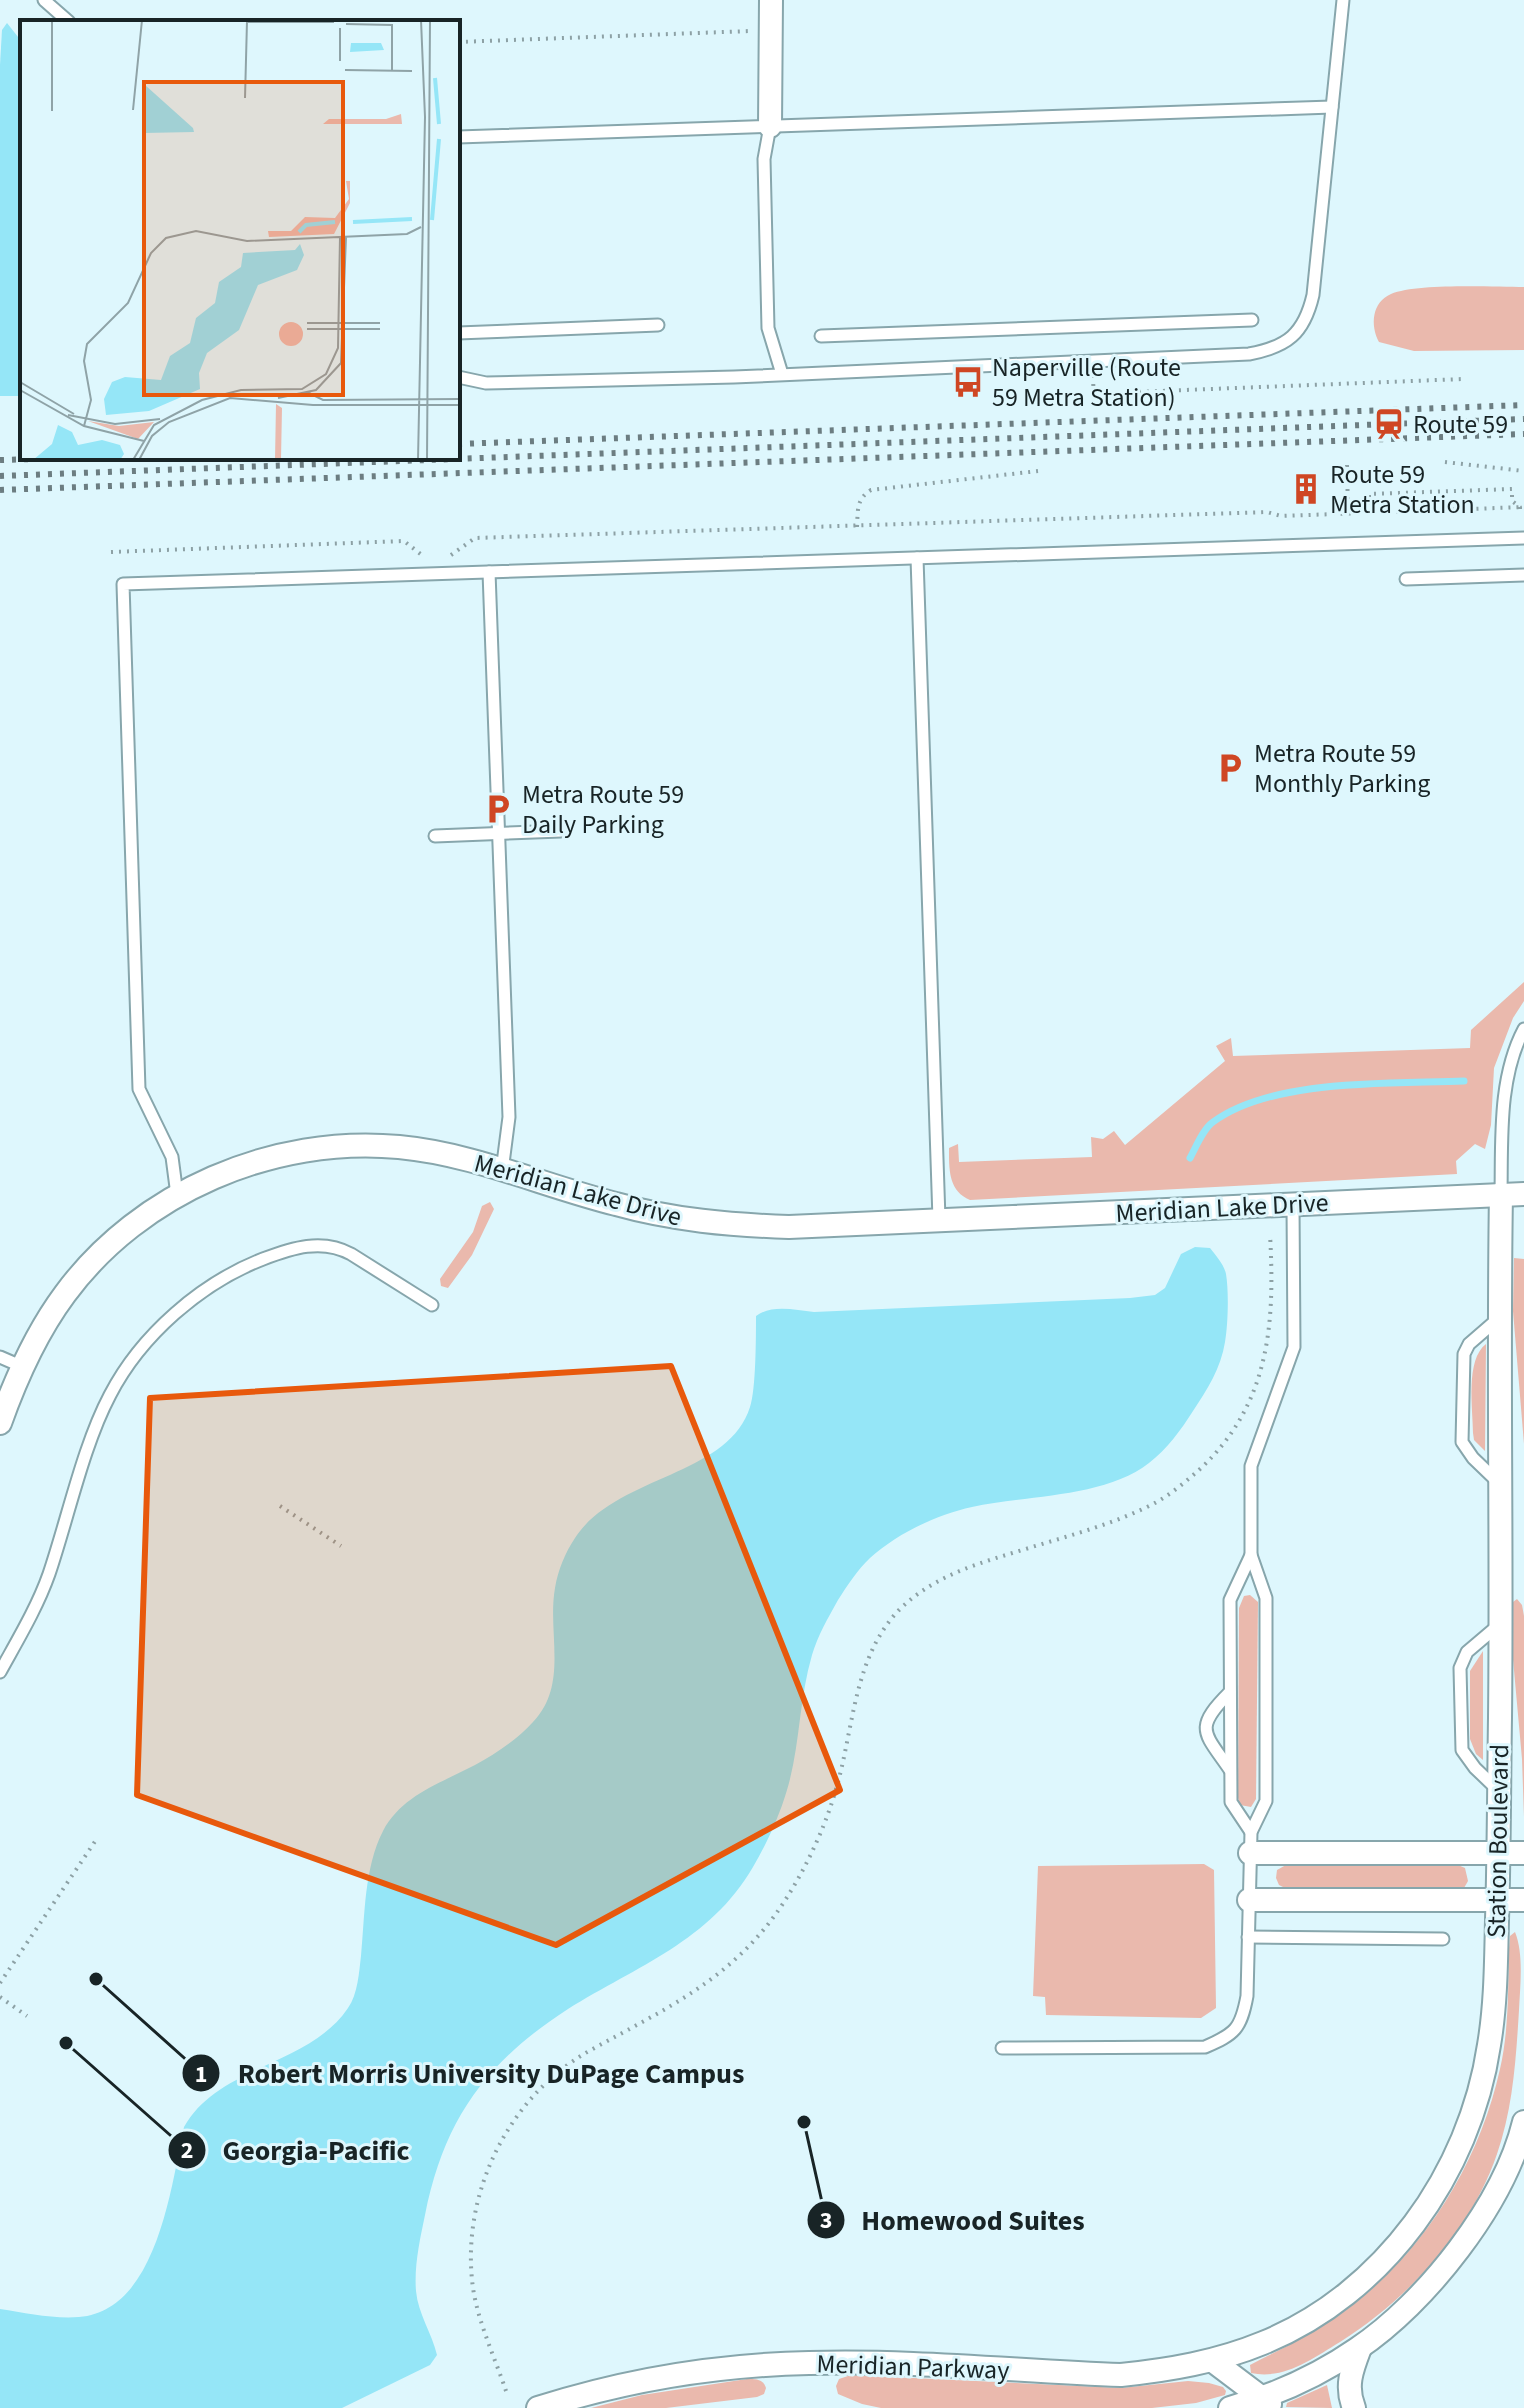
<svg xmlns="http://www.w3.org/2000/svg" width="1524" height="2408" viewBox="0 0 1524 2408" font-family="'Source Sans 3',sans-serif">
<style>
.green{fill:#eab9ad}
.water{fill:#95e6f7}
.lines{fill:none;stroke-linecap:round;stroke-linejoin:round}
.stream{stroke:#95e6f7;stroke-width:7}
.service-casing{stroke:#87a6ac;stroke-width:15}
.minor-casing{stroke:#87a6ac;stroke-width:26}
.path{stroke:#8da1a5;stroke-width:4;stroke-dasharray:2 6;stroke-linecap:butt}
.service{stroke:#fff;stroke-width:11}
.minor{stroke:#fff;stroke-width:22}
.rail{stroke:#6c7d81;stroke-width:6;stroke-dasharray:4 8;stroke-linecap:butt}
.marked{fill:#e8590c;fill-opacity:0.2;stroke:#e8590c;stroke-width:6;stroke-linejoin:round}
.labels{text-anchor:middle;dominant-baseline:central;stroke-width:6;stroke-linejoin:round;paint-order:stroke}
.poi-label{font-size:26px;fill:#182426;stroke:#def7fd;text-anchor:start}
.street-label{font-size:26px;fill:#182426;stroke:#def7fd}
.inset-river{fill:none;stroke:#95e6f7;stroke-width:4}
.inset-road{fill:none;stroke:#8fa3a7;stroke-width:2}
.view{fill:#e8590c;fill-opacity:0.15;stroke:#e8590c;stroke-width:4}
.inset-edge{fill:none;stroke:#182426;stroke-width:4}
.leader{fill:none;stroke:#182426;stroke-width:3}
.callout-dot{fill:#182426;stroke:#def7fd;stroke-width:3}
.mark-label{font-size:24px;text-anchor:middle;font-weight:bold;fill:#fff}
.callout-label{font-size:28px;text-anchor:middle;font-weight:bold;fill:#182426;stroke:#def7fd;stroke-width:6;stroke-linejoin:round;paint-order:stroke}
</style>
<rect width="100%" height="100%" fill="#def7fd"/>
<g class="green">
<path d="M1524 287V350L1414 351 1379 342C1370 325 1372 302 1391 294 1417 283 1493 287 1524 287Z"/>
<path d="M1524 982V1001L1513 1018 1494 1068 1491 1125 1485 1149 1475 1144 1456 1161 1457 1174 970 1200C948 1191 949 1168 949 1148L958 1144 959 1162 1092 1157 1091 1137 1103 1139 1114 1131 1125 1145 1225 1061 1216 1046 1231 1038 1233 1056 1470 1048 1471 1030Z"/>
<path d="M490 1202 494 1209 472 1255 448 1288 441 1286 440 1279 473 1232 482 1206Z"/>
<path d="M1514 1258 1524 1259V1444L1513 1311Z"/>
<path d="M1486 1344 1485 1451 1474 1440 1473 1433C1473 1409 1465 1360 1486 1344Z"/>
<path d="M1250 1595 1258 1602 1256 1799 1251 1807 1240 1805 1238 1798 1239 1608 1244 1596Z"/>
<path d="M1517 1599 1522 1605 1524 1616V1817L1522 1759 1511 1637 1513 1602Z"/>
<path d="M1483 1651V1760L1476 1754 1470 1739V1671Z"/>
<path d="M1204 1864 1214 1870 1216 2008 1201 2018 1046 2015 1045 1997 1033 1996 1038 1866Z"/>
<path d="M1286 1865H1458L1465 1868 1468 1881 1464 1888 1457 1891 1287 1889 1279 1885 1276 1878 1277 1870Z"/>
<path d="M1515 1932C1524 1954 1520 1987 1519 2010 1516 2059 1513 2108 1497 2154 1471 2231 1407 2300 1340 2342 1312 2359 1284 2380 1251 2373L1250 2365C1279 2350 1309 2336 1335 2318 1419 2260 1478 2168 1500 2069 1509 2030 1508 1988 1509 1948L1510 1936Z"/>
<path d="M851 2375 1121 2388 1188 2381 1209 2383 1223 2387 1226 2391 1225 2395 1196 2403 1152 2408H881L862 2404 838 2394 836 2386 839 2379Z"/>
<path d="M747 2379C756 2379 763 2379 766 2388L764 2394 757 2397 666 2408H591L642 2395Z"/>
<path d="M1327 2385 1332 2408 1286 2407 1287 2403Z"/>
</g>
<g class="water">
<path d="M7 23 22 42V396H0V65L2 30Z"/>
<path d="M1195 1247 1210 1248C1216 1256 1224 1264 1226 1274 1229 1292 1228 1325 1225 1342 1221 1368 1207 1390 1193 1411 1181 1430 1167 1449 1149 1463 1104 1498 1026 1495 972 1507 936 1515 898 1533 870 1558 858 1569 847 1586 838 1600 828 1618 818 1635 812 1655 799 1699 800 1747 787 1790 779 1817 767 1843 753 1867 710 1941 637 1966 568 2009 486 2062 444 2119 425 2215 420 2239 414 2266 416 2291 418 2314 432 2333 437 2355L430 2365 342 2408H0V2309C26 2313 53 2319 79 2317 157 2311 171 2187 184 2127 219 2065 309 2066 348 2008 358 1994 359 1972 361 1956 365 1915 364 1868 383 1831 402 1795 441 1783 475 1765 494 1755 518 1739 533 1722 569 1684 547 1633 555 1588 558 1570 565 1553 575 1538 616 1475 728 1477 750 1407 756 1390 756 1336 756 1316 772 1304 795 1310 814 1312L1130 1298 1155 1295 1165 1288 1181 1254Z"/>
</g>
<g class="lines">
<path class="stream" d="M1190 1158C1196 1147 1203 1129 1213 1122 1273 1078 1391 1084 1464 1081"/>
<defs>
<g id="service">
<path d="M44 0 69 22"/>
<path d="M770 126 764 159 768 328 782 374"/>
<path d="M458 137 1332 107"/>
<path d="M458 333 658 325"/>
<path d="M821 336 1252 320"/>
<path d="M458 377 486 383 734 377 1249 354C1287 347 1304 334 1313 295L1343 0"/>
<path d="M917 558 939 1219"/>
<path d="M489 572 509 1117 502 1171"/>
<path d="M1406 579 1524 575"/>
<path d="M435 836 561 831"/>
<path d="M1501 1194C1502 1140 1498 1078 1524 1029"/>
<path d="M177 1195 172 1157 139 1089 123 584 1524 538"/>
<path d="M0 1357 23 1367"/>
<path d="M1499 1483 1473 1458 1462 1442 1464 1354 1469 1344 1499 1318"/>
<path d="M1251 1555 1230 1600 1231 1802 1251 1832"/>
<path d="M0 1672C17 1641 37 1608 49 1574 68 1518 83 1446 110 1395 141 1335 201 1283 263 1259 292 1248 322 1238 351 1254L432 1305"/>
<path d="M1230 1692C1193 1729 1204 1732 1230 1770"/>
<path d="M1499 1791 1475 1768 1462 1750 1460 1668 1467 1652 1500 1624"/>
<path d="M1248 1937 1443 1939"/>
<path d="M1002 2048 1205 2047C1235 2034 1241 2029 1247 1996L1251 1832 1266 1801V1598L1251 1555V1466L1294 1347 1293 1205"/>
</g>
<g id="minor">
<path d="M770 126 771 0"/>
<path d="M0 1423C16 1378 36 1333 65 1294 140 1192 274 1135 399 1147 474 1154 544 1186 616 1204 673 1220 730 1225 789 1227L1524 1194"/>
<path d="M1250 1853H1524"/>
<path d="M1249 1900H1524"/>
<path d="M1213 2361 1270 2404"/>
<path d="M538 2408C626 2380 716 2365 809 2363 913 2360 1017 2371 1121 2375 1169 2370 1217 2362 1263 2343 1384 2294 1470 2173 1489 2045 1496 2004 1496 1961 1497 1920 1499 1852 1499 1785 1500 1718 1502 1543 1498 1369 1501 1194"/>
<path d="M1230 2408C1275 2395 1318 2376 1357 2349 1426 2303 1504 2204 1524 2122"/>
<path d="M1354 2408C1345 2386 1352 2369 1360 2348"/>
</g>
</defs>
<use href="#service" class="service-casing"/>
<use href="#minor" class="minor-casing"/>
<g class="path">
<path d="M458 42 751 31"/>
<path d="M1093 376 1094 406"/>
<path d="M1135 404V392L1463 379"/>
<path d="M1445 462 1524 471"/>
<path d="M1347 465 1348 513"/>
<path d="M1369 513V494L1512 489V501L1520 507V513"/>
<path d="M857 527C858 511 856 499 871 490L1038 471"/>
<path d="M111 552 404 541 423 556"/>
<path d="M451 555 475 538 1267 512 1281 516 1524 507"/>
<path d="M280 1506 341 1546"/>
<path d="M0 1983 98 1837"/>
<path d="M0 1997 27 2016"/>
<path d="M506 2391C495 2358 478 2322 473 2288 460 2195 508 2097 589 2051 665 2009 734 1979 784 1902 806 1868 825 1828 836 1789 854 1729 853 1657 900 1609 937 1573 984 1562 1032 1547 1072 1535 1112 1524 1149 1506 1168 1497 1184 1483 1199 1470 1270 1404 1275 1324 1270 1234"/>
</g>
<use href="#service" class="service"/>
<use href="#minor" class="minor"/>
<g class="rail">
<path d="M458 444 1524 405"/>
<path d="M0 460 67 458"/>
<path d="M0 476 1524 419"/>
<path d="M0 490 1524 434"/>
</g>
</g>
<path class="marked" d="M671 1366 840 1790 556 1945 137 1795 150 1398Z"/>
<defs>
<symbol id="bus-bare" viewBox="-9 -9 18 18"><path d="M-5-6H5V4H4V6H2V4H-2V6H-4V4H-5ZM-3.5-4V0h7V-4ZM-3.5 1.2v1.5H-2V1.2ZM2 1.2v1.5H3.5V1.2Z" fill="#cf4623" stroke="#def7fd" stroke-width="2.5" paint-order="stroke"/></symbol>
<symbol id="station-bare" viewBox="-9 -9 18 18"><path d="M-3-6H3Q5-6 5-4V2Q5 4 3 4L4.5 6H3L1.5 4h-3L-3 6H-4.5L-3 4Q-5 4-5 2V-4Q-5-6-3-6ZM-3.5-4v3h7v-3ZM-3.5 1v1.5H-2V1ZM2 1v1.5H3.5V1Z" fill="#cf4623" stroke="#def7fd" stroke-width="2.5" paint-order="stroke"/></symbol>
<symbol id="building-bare" viewBox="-9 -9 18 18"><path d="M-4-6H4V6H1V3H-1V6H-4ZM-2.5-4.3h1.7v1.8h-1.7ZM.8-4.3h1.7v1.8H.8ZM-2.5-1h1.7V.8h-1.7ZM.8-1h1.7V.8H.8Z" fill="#cf4623" stroke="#def7fd" stroke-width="2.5" paint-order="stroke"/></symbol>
<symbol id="parking-bare" viewBox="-9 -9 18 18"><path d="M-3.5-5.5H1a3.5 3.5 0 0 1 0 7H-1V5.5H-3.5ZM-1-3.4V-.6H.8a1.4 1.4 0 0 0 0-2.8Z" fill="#cf4623" stroke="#def7fd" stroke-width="2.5" paint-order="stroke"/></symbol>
</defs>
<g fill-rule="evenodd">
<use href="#bus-bare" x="946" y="360" width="44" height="44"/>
<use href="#station-bare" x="1367" y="402" width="44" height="44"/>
<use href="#building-bare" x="1284" y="467" width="44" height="44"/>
<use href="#parking-bare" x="1208" y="746" width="44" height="44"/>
<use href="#parking-bare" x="476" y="787" width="44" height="44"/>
</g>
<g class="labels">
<g class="poi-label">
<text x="992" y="367">Naperville (Route<tspan x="992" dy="30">59 Metra Station)</tspan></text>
<text x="1413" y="424">Route 59</text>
<text x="1330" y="474">Route 59<tspan x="1330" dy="30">Metra Station</tspan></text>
<text x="1254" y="753">Metra Route 59<tspan x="1254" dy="30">Monthly Parking</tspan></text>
<text x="522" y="794">Metra Route 59<tspan x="522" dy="30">Daily Parking</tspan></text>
</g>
<g class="street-label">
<text transform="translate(578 1190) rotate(15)">Meridian Lake Drive</text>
<text transform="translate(1222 1208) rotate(-3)">Meridian Lake Drive</text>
<text transform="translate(1498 1841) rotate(-89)">Station Boulevard</text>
<text transform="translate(913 2367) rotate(2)">Meridian Parkway</text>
</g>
</g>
<g transform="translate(20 20)">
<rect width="440" height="440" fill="#def7fd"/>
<path d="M381 94 382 104H303L309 99H366ZM326 161H330V183L314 214 249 217 248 211H271L285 197 315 198 329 179ZM259 314a12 12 0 1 1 24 0a12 12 0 1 1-24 0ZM256 384 262 388 261 439 255 440ZM68 401 99 406 134 402 118 419Z" fill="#eab9ad"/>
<path d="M331 23H361L364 30 330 32ZM125 65 173 108 174 112 124 113ZM280 224 284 235 277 250 238 265 219 310 187 333 179 353 180 369 129 391 86 395 84 379 92 362 105 357 141 360 150 336 170 323 176 298 195 283 199 262 221 247 223 233 275 230ZM38 405 52 412 58 425 82 420 100 425 104 434 100 440H13L32 424Z" fill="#95e6f7"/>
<path class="inset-river" d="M415 58 419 104M412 200 419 119M333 202 392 199M279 212 286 205 315 202"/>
<path class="inset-road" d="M227 2H314M326 4 372 5V51M320 8V41M325 50 392 51M225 78 227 1M113 90 122 0M32 91V0M287 303H360M287 309H360M0 362 54 394M0 370 64 406 124 421M287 372 303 380 440 379M258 378 296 370 321 343 326 217M48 395 95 404 140 399M64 406 71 380 64 341 67 324 108 283 131 233 146 218 176 211 227 221 387 214 401 207M113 440 134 405 182 380 221 370 282 369 306 354 318 328 320 217M119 440 132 416 149 402 210 378 293 385H440M398 440 405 97 401 0M407 440 410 0"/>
<path class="view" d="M124 62H323V375H124Z"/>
<rect width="440" height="440" class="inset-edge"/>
</g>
<path class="leader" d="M96 1979L201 2073M66 2043L187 2150M804 2122L826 2220"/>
<g class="callout-dot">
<circle cx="96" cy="1979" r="8"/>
<circle cx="66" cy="2043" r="8"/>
<circle cx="804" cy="2122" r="8"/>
<circle cx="201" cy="2073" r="20"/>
<circle cx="187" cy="2150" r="20"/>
<circle cx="826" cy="2220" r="20"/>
</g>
<g class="mark-label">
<text x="201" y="2082">1</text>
<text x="187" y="2158">2</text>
<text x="826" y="2228">3</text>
</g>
<g class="callout-label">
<text x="491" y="2083">Robert Morris University DuPage Campus</text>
<text x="316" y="2160">Georgia-Pacific</text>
<text x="973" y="2230">Homewood Suites</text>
</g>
</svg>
